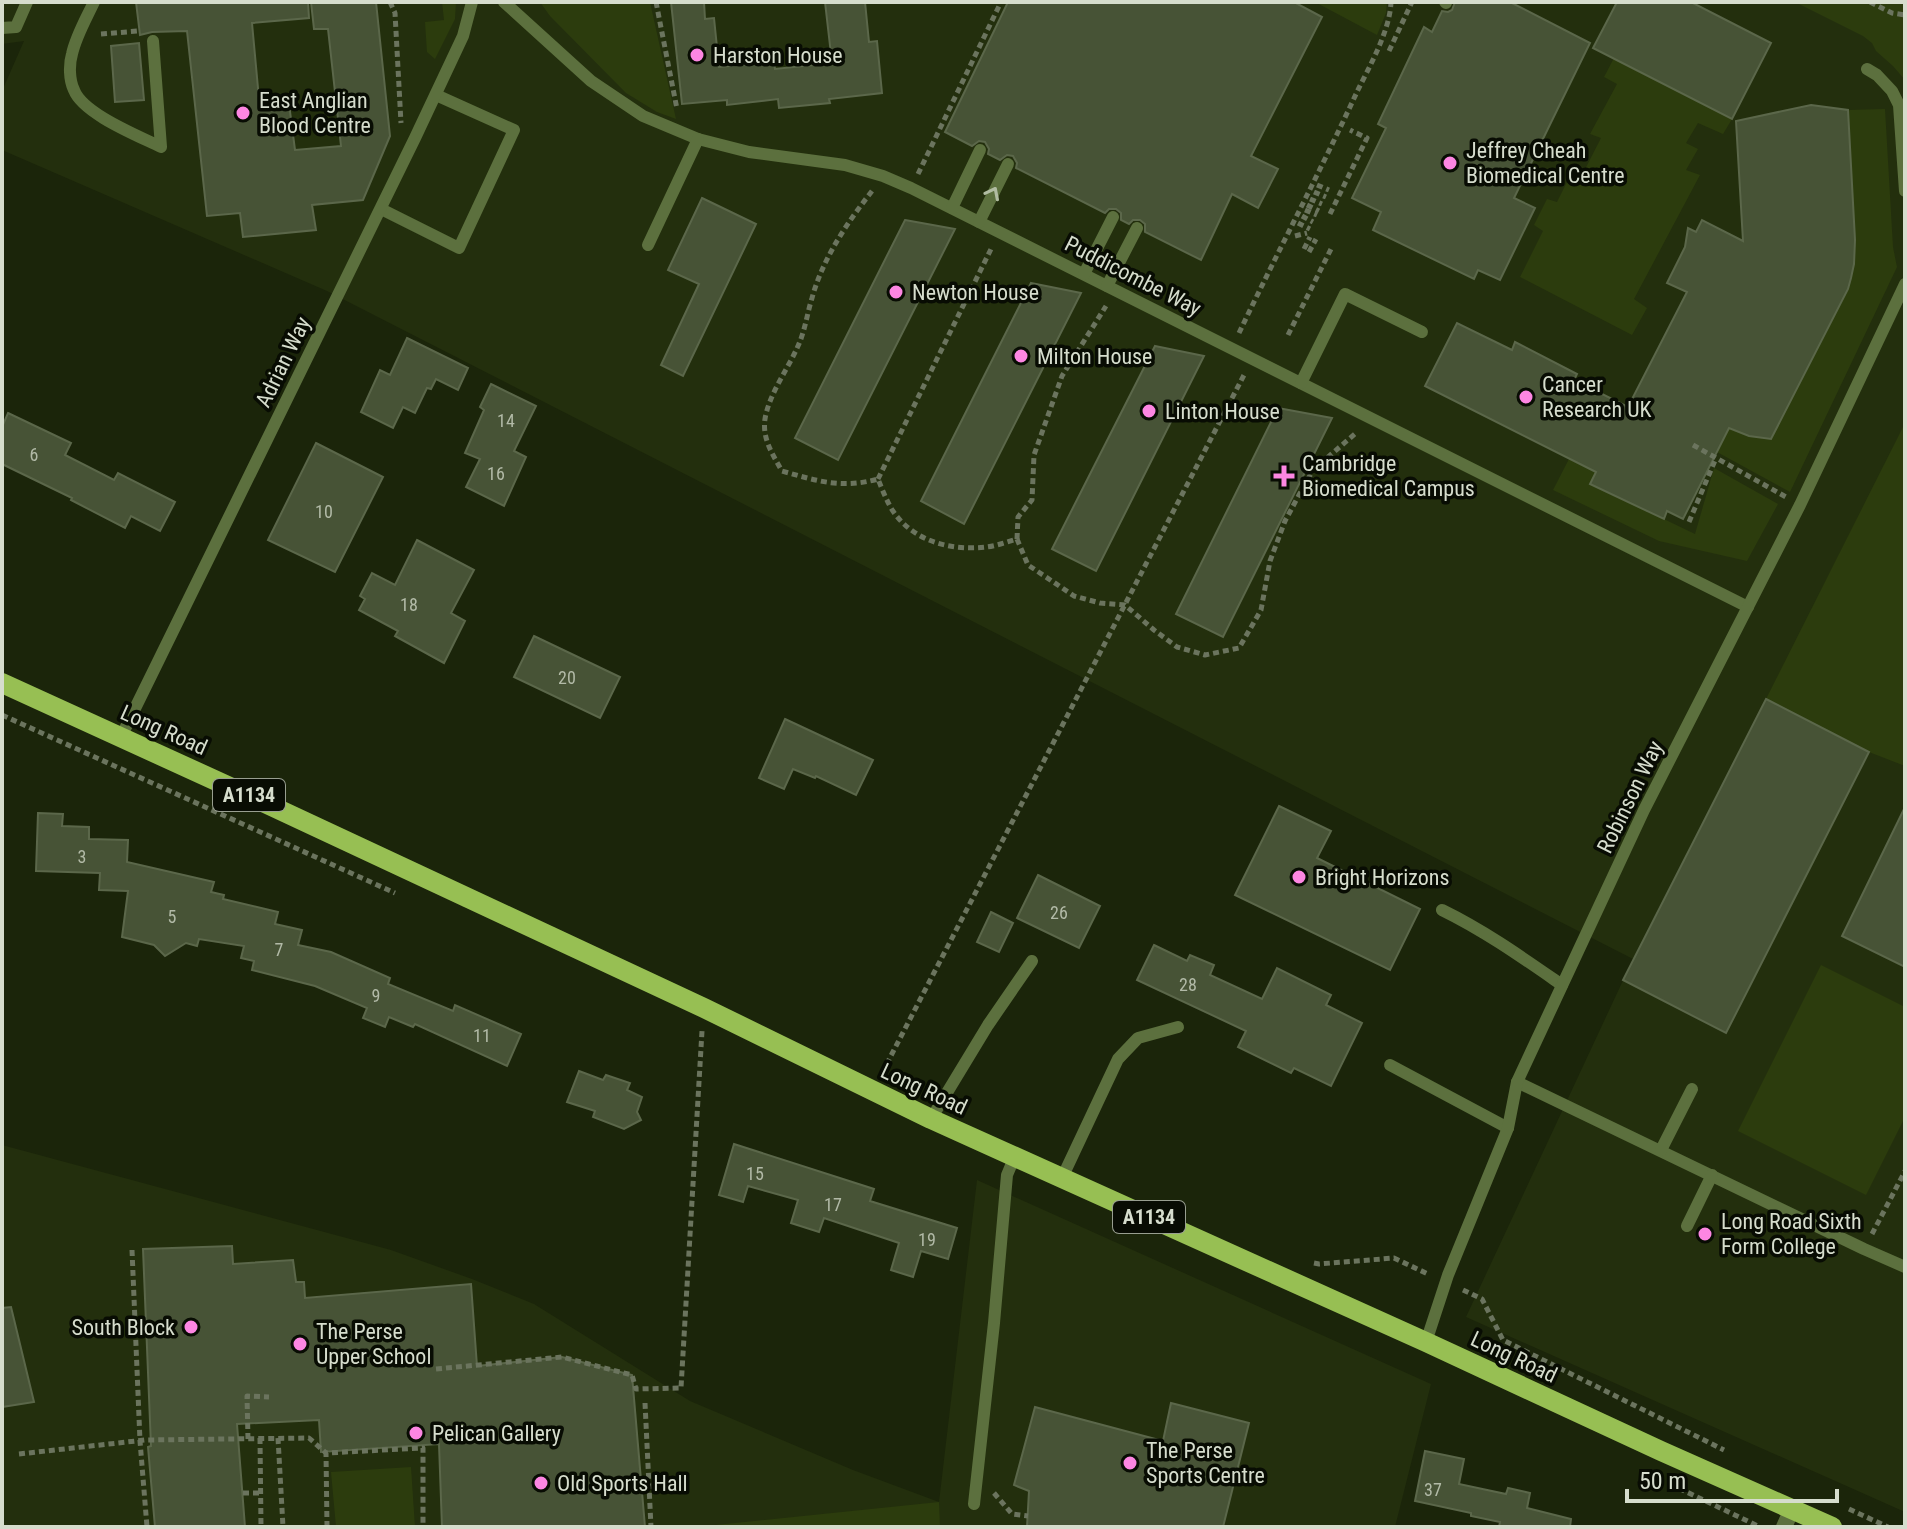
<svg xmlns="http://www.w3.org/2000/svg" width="1907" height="1529" viewBox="0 0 1907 1529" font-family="'Roboto Condensed',sans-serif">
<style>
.built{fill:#232f0d}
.green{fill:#2c3c0d}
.building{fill:#475336;stroke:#5b674a;stroke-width:2}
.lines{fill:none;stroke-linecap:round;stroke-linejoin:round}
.path{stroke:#6b745e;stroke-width:5;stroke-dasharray:6 4;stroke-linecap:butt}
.lane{stroke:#5c703e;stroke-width:12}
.street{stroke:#5c703e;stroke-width:16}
.primary{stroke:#97bf53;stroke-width:20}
.oneway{stroke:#b1bca2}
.poi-dot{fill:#fd86e2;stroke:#080c03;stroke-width:3}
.labels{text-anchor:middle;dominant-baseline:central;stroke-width:7;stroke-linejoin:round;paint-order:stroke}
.number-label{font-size:18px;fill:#b2baa7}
.shield{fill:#080c03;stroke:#989e90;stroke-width:2}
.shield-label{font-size:20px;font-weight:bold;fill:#d6ddcd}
.poi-label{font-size:22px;fill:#d6ddcd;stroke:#080c03;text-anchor:start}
.street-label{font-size:22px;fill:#d6ddcd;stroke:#080c03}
</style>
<rect width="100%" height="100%" fill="#1b250a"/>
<g class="built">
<path d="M2 2H1905V1512L1466 1317 1633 959 327 291 2 150V91L24 41 2 44Z"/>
<path d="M2 1145 391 1250 472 1279 534 1304 690 1401 853 1470 939 1502 977 1180 1431 1384 1395 1527H2Z"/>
</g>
<g class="green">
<path d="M442 2H456L455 19 435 59 427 52 425 22 444 20Z"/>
<path d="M540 2H650L676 119 657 112 626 93 550 16Z"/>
<path d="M1315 2H1387L1386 13 1377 35Z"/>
<path d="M1795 2H1905V80L1893 66 1876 51 1872 43 1863 36Z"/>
<path d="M1614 58 1732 119 1723 134 1698 123 1686 143 1698 149 1686 170 1700 175 1634 299 1647 308 1632 335 1520 277 1543 231 1534 225 1547 199 1557 202 1569 178 1579 181 1601 138 1590 134 1617 84 1604 77Z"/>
<path d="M1885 109 1893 247 1897 267 1790 492 1695 440 1727 427 1748 436 1771 438 1848 289C1858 259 1854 228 1852 197 1851 168 1849 139 1848 110Z"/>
<path d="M1905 423V766L1869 752 1766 699Z"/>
<path d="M1569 459 1596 472 1591 484 1695 534 1714 468 1778 504 1747 561 1659 541 1553 490Z"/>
<path d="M1821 965 1905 1007V1117L1866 1195 1738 1131Z"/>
<path d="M411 1467 415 1527H336L331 1472Z"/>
<path d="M939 1502 940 1527H696Z"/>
</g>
<g class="building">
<path d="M136 2H308L309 18 252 23 259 99 288 96 295 150 341 146 328 29H314L311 2H376L390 136 363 200 312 205 316 230 243 237 240 213 207 216 187 31 152 32 140 35Z"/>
<path d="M671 2H704L705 19 714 18 719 67 774 62 775 69 832 63 825 2H865L869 42 877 41 882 93 829 99 830 103 779 108 778 99 727 105V100L682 104Z"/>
<path d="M1008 2H1294L1322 17 1251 156 1278 169 1258 208 1232 194 1201 260 1145 232V224L1140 220H1133L1129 224 1121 220V213L1116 209H1109L1105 213 1016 168 1017 163 1013 156 1007 155 1000 160 988 154 989 149 985 142 979 141 972 146 945 132Z"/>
<path d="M1455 2H1510L1590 43 1514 198 1535 208 1500 280 1478 270 1474 279 1373 230 1381 212 1352 198 1386 128 1378 124 1424 27 1432 32 1442 11 1448 12 1452 10Z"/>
<path d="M1617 2H1691L1771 43 1732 119 1593 48Z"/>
<path d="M139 43 144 100 115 102 111 46Z"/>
<path d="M1811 105 1848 110 1855 240 1854 264 1851 278 1848 289 1771 439 1749 436 1729 428 1683 519 1667 511 1664 519 1590 484 1596 472 1425 386 1457 323 1512 350 1515 342 1577 374 1574 380 1628 407 1687 292 1667 283 1685 247 1688 228 1696 232 1702 220 1743 241 1736 121Z"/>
<path d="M702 198 756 224 683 376 661 365 699 284 668 270Z"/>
<path d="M905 220 955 229 838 460 795 438Z"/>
<path d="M1031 283 1081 293 964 524 921 501Z"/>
<path d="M407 338 468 368 458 390 436 379 431 389 427 388 415 413 403 407 393 428 361 412 380 370 390 375Z"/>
<path d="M1155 346 1204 356 1096 571 1052 549Z"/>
<path d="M491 384 536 406 514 451 526 457 504 506 466 487 480 459 465 453 484 410 480 407Z"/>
<path d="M1278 408 1332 418 1223 637 1176 614Z"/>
<path d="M8 413 71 443 65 455 114 480 118 473 175 502 160 531 131 516 125 528 71 500 72 498 2 464V427Z"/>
<path d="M316 443 383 477 335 572 268 540Z"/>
<path d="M417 540 474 570 451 613 465 621 444 663 395 636 398 631 359 610 365 599 360 596 372 573 395 585Z"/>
<path d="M534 636 620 677 600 718 514 677Z"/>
<path d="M1766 699 1869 752 1726 1033 1623 980Z"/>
<path d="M785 719 873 760 856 795 816 776 815 778 793 769 784 789 759 778Z"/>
<path d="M1279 806 1331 831 1317 858 1420 909 1390 970 1235 895Z"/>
<path d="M1905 807V967L1842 936Z"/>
<path d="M38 813 63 814 62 826 89 827V839L128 840 127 862 214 882 211 892 224 895 223 899 278 912 275 924 302 930 298 945 331 952 390 978 388 984 453 1011 455 1005 521 1034 507 1066 415 1024 413 1027 389 1017 385 1027 363 1018 367 1008 315 986 252 970 254 961 241 958 244 946 199 939 197 946 186 943 165 956 154 945 122 937 128 891 99 890 100 873 36 871Z"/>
<path d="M1038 875 1100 906 1079 948 1017 918Z"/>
<path d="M991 912 1013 923 999 952 977 942Z"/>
<path d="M1154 945 1187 961 1190 955 1214 965 1210 975 1262 999 1277 968 1331 995 1326 1005 1362 1023 1331 1086 1294 1068 1291 1073 1238 1047 1246 1031 1137 980Z"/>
<path d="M579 1071 603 1080 606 1075 630 1083 627 1090 642 1097 637 1112 641 1120 624 1129 593 1117 595 1111 567 1102Z"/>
<path d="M734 1144 874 1189 870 1201 957 1228 948 1259 921 1251 913 1277 891 1270 899 1243 824 1218 819 1232 791 1223 798 1200 748 1186 743 1202 719 1195Z"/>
<path d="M232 1246 233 1264 293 1260 296 1282H304L305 1298 471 1284 477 1366 562 1357 632 1375 645 1527H442L439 1444 321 1452 319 1420 237 1424 245 1527H155L148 1447 151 1446 143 1249Z"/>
<path d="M11 1307 34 1402 2 1407V1308Z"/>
<path d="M1171 1403 1249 1423 1223 1527H1027L1029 1491 1014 1485 1035 1407 1163 1441Z"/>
<path d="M1425 1451 1464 1459 1459 1484 1506 1494 1508 1488 1530 1493 1527 1508 1571 1519 1570 1527H1499L1500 1522 1471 1516V1513L1415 1501Z"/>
</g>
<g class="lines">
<g class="path">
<path d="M390 2 395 13 401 123"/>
<path d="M656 2 677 109"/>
<path d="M1870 2 1892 13 1905 15"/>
<path d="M101 34 138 31"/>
<path d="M1389 51 1412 2"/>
<path d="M918 174 1001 2"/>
<path d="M1317 185 1329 190"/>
<path d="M872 191C847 223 823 258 812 298 807 314 805 331 798 346 788 369 769 394 765 419 762 439 773 455 782 471 817 481 842 489 878 479 882 489 886 499 891 508 911 541 950 551 986 547 996 546 1007 542 1017 539L1028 565 1043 575 1074 596 1100 603 1125 605 1154 630 1177 647 1205 655 1239 648 1261 610 1270 561 1285 521 1299 495 1313 470 1356 433"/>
<path d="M1314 192 1326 197"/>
<path d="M1310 199 1322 204"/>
<path d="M1307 205 1319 211"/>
<path d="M1305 210 1317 215"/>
<path d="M1330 214 1367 138 1350 130"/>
<path d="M1302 216 1313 222"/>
<path d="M1298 223 1310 229"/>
<path d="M1295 236 1307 233"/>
<path d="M1304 249 1310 237"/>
<path d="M1309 252 1316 239"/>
<path d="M1239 333C1277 253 1319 174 1356 94 1369 67 1390 31 1391 2"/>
<path d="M1288 335 1332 247"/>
<path d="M1693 445 1786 497"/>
<path d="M878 479 992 247"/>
<path d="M1689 522 1716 458"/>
<path d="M1017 539 1018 517 1032 500 1034 455 1062 376 1106 306"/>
<path d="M2 715 395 893"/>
<path d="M882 1073 1244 375"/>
<path d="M1872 1234 1905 1171"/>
<path d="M132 1250 140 1441 147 1527"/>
<path d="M1314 1263 1319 1264 1394 1258 1428 1274"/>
<path d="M1463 1290 1482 1299 1503 1340 1724 1450"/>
<path d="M436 1369 562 1357 632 1375 636 1389 681 1388 702 1031"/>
<path d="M645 1403 651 1527"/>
<path d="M260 1438 261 1527"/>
<path d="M278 1438 283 1527"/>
<path d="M248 1439 247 1396 269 1397"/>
<path d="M19 1454 145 1440 309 1438 326 1453"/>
<path d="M1670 1484 1760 1527"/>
<path d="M243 1493H261"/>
<path d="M994 1493 1012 1514 1028 1516"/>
<path d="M1849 1509 1888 1527"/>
<path d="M327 1527 326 1453 423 1448V1527"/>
</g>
<g class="lane">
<path d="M94 2C86 19 76 36 72 54 69 64 69 80 74 90 83 114 139 136 161 147L153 41"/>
<path d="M504 2 591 81 643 116 698 139 749 152 845 165 883 176 911 188 1748 607"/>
<path d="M1445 2 1446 3"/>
<path d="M2 28 16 27 27 2"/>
<path d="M1867 69 1877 75 1892 91 1899 105 1905 191"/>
<path d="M952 208 980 150"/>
<path d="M381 209 459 248 514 130 436 95"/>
<path d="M979 222 1008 164"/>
<path d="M648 245 698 139"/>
<path d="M1084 274 1113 217"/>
<path d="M1107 286 1137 228"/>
<path d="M1301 383 1345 294 1422 332"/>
<path d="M121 737 415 138 463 36 472 2"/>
<path d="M1442 910C1485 931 1523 958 1562 985"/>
<path d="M1390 1065 1508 1128"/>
<path d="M1517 1082 1864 1249 1905 1267"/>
<path d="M931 1119 988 1025 1032 961"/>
<path d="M1661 1150 1692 1089"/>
<path d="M1062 1178 1118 1059 1138 1038 1178 1027"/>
<path d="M1687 1226 1712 1175"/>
<path d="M1426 1342 1448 1275 1508 1128 1517 1082 1644 810 1800 505 1905 284"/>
<path d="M974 1504 994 1323 1007 1175 1015 1156"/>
</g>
<path class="street" d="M1784 1527 1792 1509"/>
<path class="primary" d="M2 683 267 804 704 1008 931 1119 1426 1342 1661 1451 1832 1527"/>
</g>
<defs><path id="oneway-chevron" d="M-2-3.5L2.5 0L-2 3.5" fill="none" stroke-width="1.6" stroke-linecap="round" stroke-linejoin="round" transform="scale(2)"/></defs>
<use class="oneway" href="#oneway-chevron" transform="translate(993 193) rotate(-63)"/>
<g class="poi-dot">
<circle cx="697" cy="55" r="8"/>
<circle cx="243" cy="113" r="8"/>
<circle cx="1450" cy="163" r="8"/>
<circle cx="896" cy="292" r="8"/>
<circle cx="1021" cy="356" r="8"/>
<circle cx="1526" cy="397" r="8"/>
<circle cx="1149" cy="411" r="8"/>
<path d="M1280 464h8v8h8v8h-8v8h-8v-8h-8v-8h8z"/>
<circle cx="1299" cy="877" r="8"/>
<circle cx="1705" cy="1234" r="8"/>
<circle cx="191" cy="1327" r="8"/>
<circle cx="300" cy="1344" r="8"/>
<circle cx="416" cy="1433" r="8"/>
<circle cx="1130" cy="1463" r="8"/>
<circle cx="541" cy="1483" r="8"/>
</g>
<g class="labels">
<g class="number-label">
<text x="506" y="420">14</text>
<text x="34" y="454">6</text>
<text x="496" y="473">16</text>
<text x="324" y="511">10</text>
<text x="409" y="604">18</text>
<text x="567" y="677">20</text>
<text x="82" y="856">3</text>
<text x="1059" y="912">26</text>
<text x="172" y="916">5</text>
<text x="279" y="949">7</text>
<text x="1188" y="984">28</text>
<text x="376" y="995">9</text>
<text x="482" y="1035">11</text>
<text x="755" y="1173">15</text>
<text x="833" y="1204">17</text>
<text x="927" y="1239">19</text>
<text x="1433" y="1489">37</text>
</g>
<g class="shield">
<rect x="213" y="779" width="72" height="32" rx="6"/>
<rect x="1113" y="1201" width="72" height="32" rx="6"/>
</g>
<g class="shield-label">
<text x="249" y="795">A1134</text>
<text x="1149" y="1217">A1134</text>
</g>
<g class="poi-label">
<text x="713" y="55">Harston House</text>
<text x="259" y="100">East Anglian<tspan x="259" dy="25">Blood Centre</tspan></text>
<text x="1466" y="150">Jeffrey Cheah<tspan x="1466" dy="25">Biomedical Centre</tspan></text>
<text x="912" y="292">Newton House</text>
<text x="1037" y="356">Milton House</text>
<text x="1542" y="384">Cancer<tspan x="1542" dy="25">Research UK</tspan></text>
<text x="1165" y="411">Linton House</text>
<text x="1302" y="463">Cambridge<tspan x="1302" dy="25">Biomedical Campus</tspan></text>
<text x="1315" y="877">Bright Horizons</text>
<text x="1721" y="1221">Long Road Sixth<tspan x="1721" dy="25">Form College</tspan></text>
<text x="175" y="1327" text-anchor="end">South Block</text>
<text x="316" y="1331">The Perse<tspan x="316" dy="25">Upper School</tspan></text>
<text x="432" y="1433">Pelican Gallery</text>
<text x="1146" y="1450">The Perse<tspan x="1146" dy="25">Sports Centre</tspan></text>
<text x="557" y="1483">Old Sports Hall</text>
</g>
<g class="street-label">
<text transform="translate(1133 276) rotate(27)">Puddicombe Way</text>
<text transform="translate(283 362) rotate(-64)">Adrian Way</text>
<text transform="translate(164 730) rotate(24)">Long Road</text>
<text transform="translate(1630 797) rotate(-64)">Robinson Way</text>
<text transform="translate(924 1089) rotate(25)">Long Road</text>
<text transform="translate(1514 1357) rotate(25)">Long Road</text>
</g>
</g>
<rect width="1907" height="1529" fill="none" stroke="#d6ddcd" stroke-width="8"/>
<path d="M1627 1489v12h210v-12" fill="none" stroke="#d6ddcd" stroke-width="4"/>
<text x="1639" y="1489" font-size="24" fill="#d6ddcd" stroke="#080c03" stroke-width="6" paint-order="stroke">50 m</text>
</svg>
